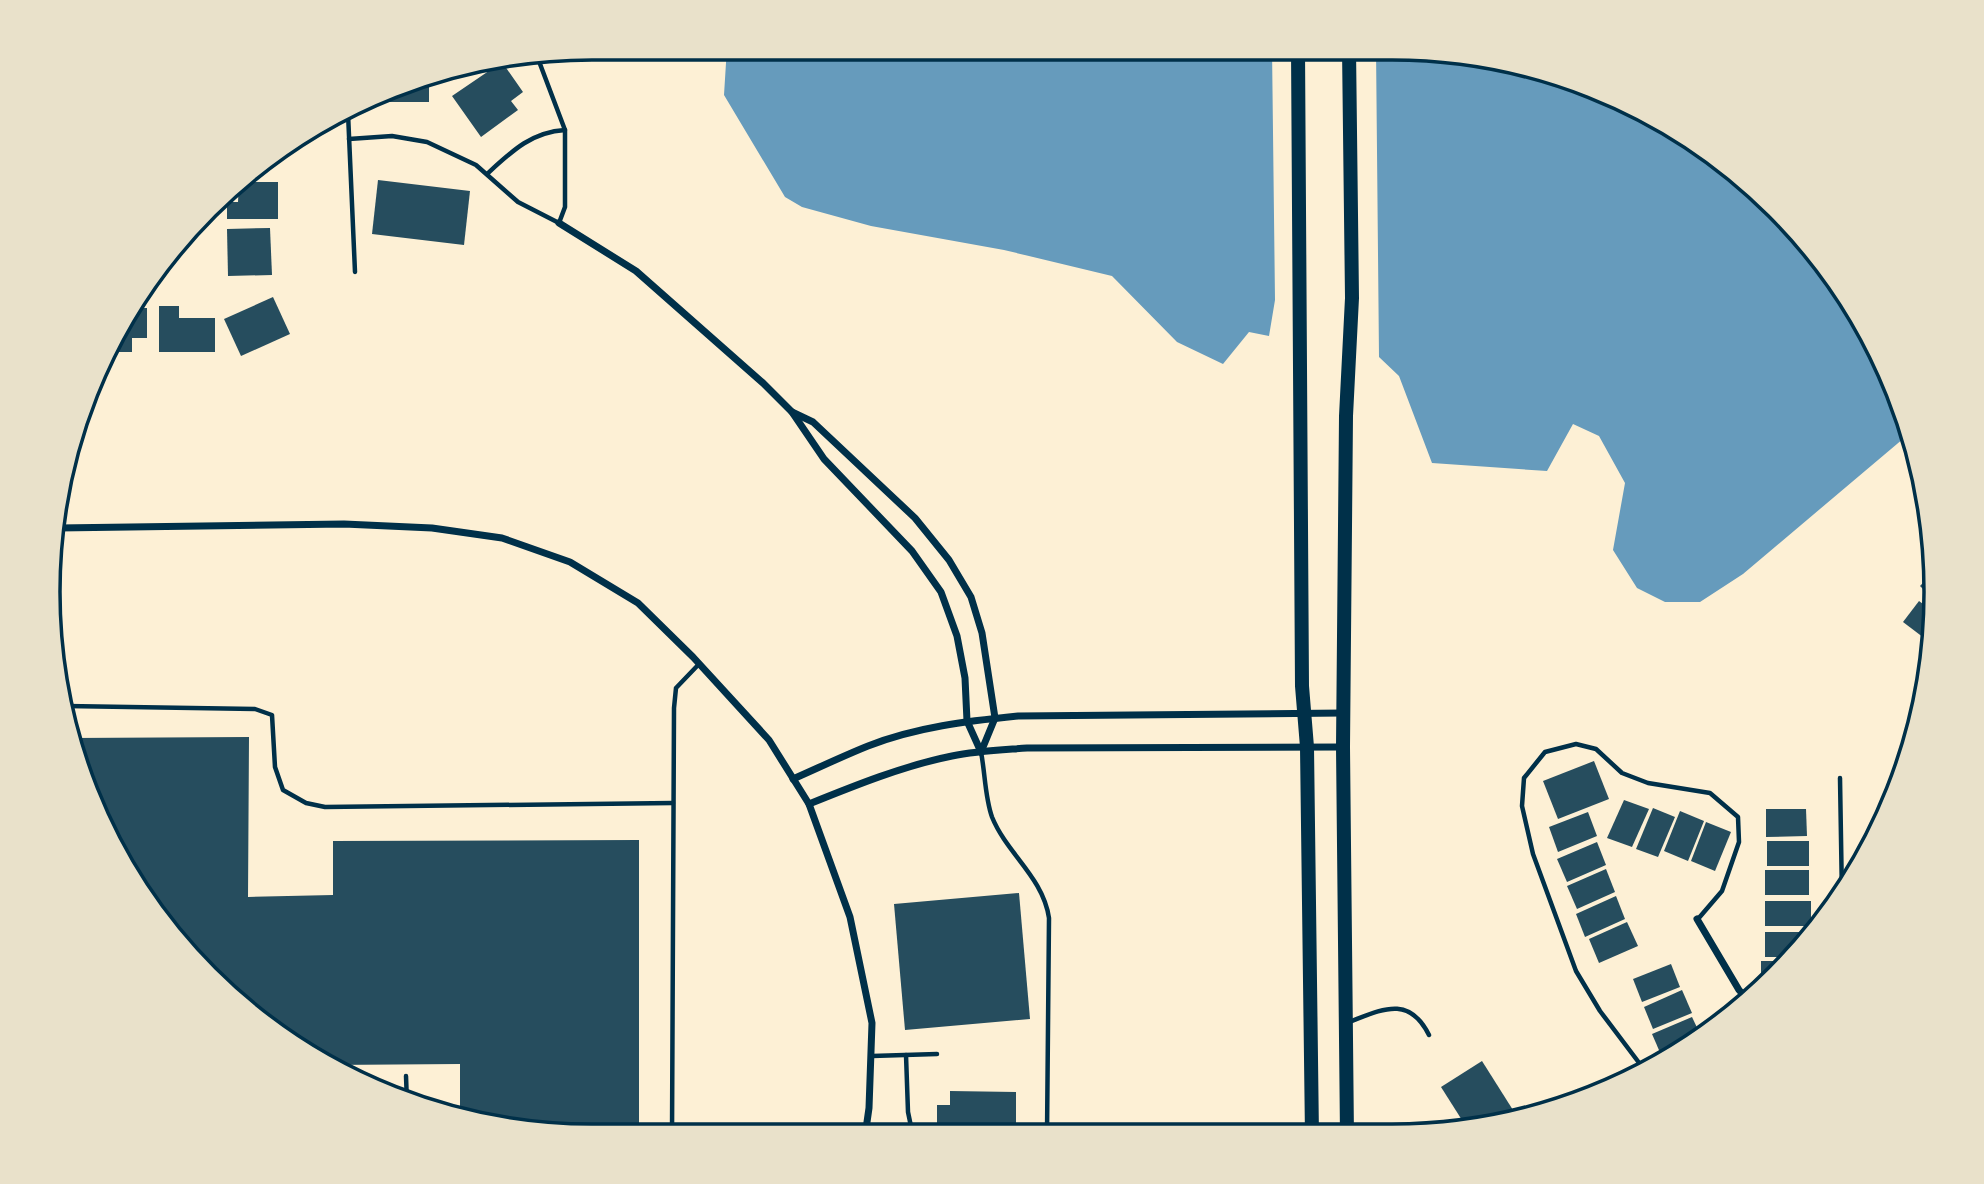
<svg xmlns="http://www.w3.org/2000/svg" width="1984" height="1184" viewBox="0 0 1984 1184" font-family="Jost,sans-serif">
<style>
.water{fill:#669bbc}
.building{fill:#264d5e}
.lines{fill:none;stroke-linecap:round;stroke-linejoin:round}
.service{stroke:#003049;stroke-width:4.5}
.minor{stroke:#003049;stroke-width:7}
.trunk{stroke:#003049;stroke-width:14}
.rim{fill:none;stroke:#003049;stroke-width:3.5}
</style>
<rect width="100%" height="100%" fill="#fdf0d5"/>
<g class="water">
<path d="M727 47 1272 48 1275 300 1269 336 1249 332 1223 364 1177 342 1112 276 1004 250 871 226 802 207 785 197 724 95Z"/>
<path d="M1376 48H1428L1567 76 1695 139 1777 207 1845 290 1895 384 1910 433 1743 574 1700 602H1665L1637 588 1613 550 1625 483 1599 436 1573 424 1547 471 1432 463 1399 376 1379 357Z"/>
</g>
<g class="building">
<path d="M502 62 523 92 511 101 518 110 481 137 452 96Z"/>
<path d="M429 74V102H373V99L417 76Z"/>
<path d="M378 180 470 191 464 245 372 234Z"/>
<path d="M239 182H278V219H227V202H238Z"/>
<path d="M270 228 272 275 228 276 227 229Z"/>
<path d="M273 297 290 334 241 356 224 319Z"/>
<path d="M159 306H179V318H215V352H159Z"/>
<path d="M135 308H147V338H132V352H111Z"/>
<path d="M1935 570 1937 592 1936 602 1920 586Z"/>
<path d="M1919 601 1935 613 1932 644 1903 622Z"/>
<path d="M249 737 248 897 333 895V841L639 840V1136H556L460 1116V1064L330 1065 289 1045 160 923 76 767 71 738Z"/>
<path d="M1594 761 1609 799 1558 819 1543 781Z"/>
<path d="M1624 800 1649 809 1632 847 1607 838Z"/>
<path d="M1653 808 1675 817 1658 857 1636 849Z"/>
<path d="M1766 809H1806L1807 836 1766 837Z"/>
<path d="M1680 811 1704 821 1688 861 1664 851Z"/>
<path d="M1588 812 1597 836 1558 852 1549 827Z"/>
<path d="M1706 822 1731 832 1715 871 1691 861Z"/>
<rect x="1767" y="841" width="42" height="25"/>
<path d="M1597 842 1606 865 1567 882 1557 859Z"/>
<path d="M1606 869 1615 892 1577 909 1567 886Z"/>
<rect x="1765" y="870" width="44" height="25"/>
<path d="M1019 893 1030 1019 905 1030 894 904Z"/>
<path d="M1616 896 1625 919 1585 937 1576 914Z"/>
<rect x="1765" y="901" width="46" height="25"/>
<path d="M1627 922 1638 946 1599 963 1589 939Z"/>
<path d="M1765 932H1812V934L1794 957H1765Z"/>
<path d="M1761 961H1790L1777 977 1761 990Z"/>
<path d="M1671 964 1680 987 1642 1002 1633 979Z"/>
<path d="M1682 990 1692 1013 1653 1029 1644 1007Z"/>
<path d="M1692 1017 1701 1036 1689 1045 1662 1057 1652 1034Z"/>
<path d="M1482 1061 1518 1118 1467 1128 1441 1087Z"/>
<path d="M950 1091 1016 1092V1136H937V1105H950Z"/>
</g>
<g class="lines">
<g class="service">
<path d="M348 113 355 272"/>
<path d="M349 139 392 136 427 142 476 165 518 202 559 223 565 207V130L537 56"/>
<path d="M487 174C511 152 531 132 565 130"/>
<path d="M66 706 255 709 272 715 275 767 283 790 306 803 325 807 673 803"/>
<path d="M981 752C985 772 985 798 992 817 1007 854 1043 877 1049 918L1047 1136"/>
<path d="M1840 778 1842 898"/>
<path d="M1349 1022C1383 1009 1409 995 1429 1035"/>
<path d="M906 1055 908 1112 913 1136"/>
<path d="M872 1056 937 1054"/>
<path d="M1646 1072 1600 1011 1576 971 1533 854 1522 806 1524 778 1545 752 1576 744 1596 749 1622 773 1648 783 1710 793 1738 817 1739 842 1722 891 1698 919"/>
<path d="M406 1076 407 1103"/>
<path d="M672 1136 674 708 676 688 699 664"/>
</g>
<g class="minor">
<path d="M559 223 636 271 763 383 792 412 824 459 912 551 941 592 957 636 965 678 967 721 981 752"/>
<path d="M158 265 166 261 179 241"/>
<path d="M792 412 813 422 915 518 949 560 971 597 982 633 995 718 981 752"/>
<path d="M58 528 344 524 432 528 502 538 570 562 638 603 693 657 769 740 809 804 850 917 872 1023 869 1108 865 1136"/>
<path d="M793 779C818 768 843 756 868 746 916 727 968 721 1018 716L1343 713"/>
<path d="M809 804C856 785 903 766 952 756 976 751 1001 750 1027 748L1342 747"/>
<path d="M1697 919 1739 990 1748 1000"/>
</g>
<g class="trunk">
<path d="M1298 48 1302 686 1307 747 1312 1136"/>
<path d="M1347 1136 1343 747 1346 416 1352 298 1349 48"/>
</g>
</g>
<path d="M0 0H1984V1184H0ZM592 60H1392A532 532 0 0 1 1924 592V592A532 532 0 0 1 1392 1124H592A532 532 0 0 1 60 592V592A532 532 0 0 1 592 60Z" fill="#e9e1ca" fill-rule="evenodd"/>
<path class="rim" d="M592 60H1392A532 532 0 0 1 1924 592V592A532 532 0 0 1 1392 1124H592A532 532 0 0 1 60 592V592A532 532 0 0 1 592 60Z"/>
</svg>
